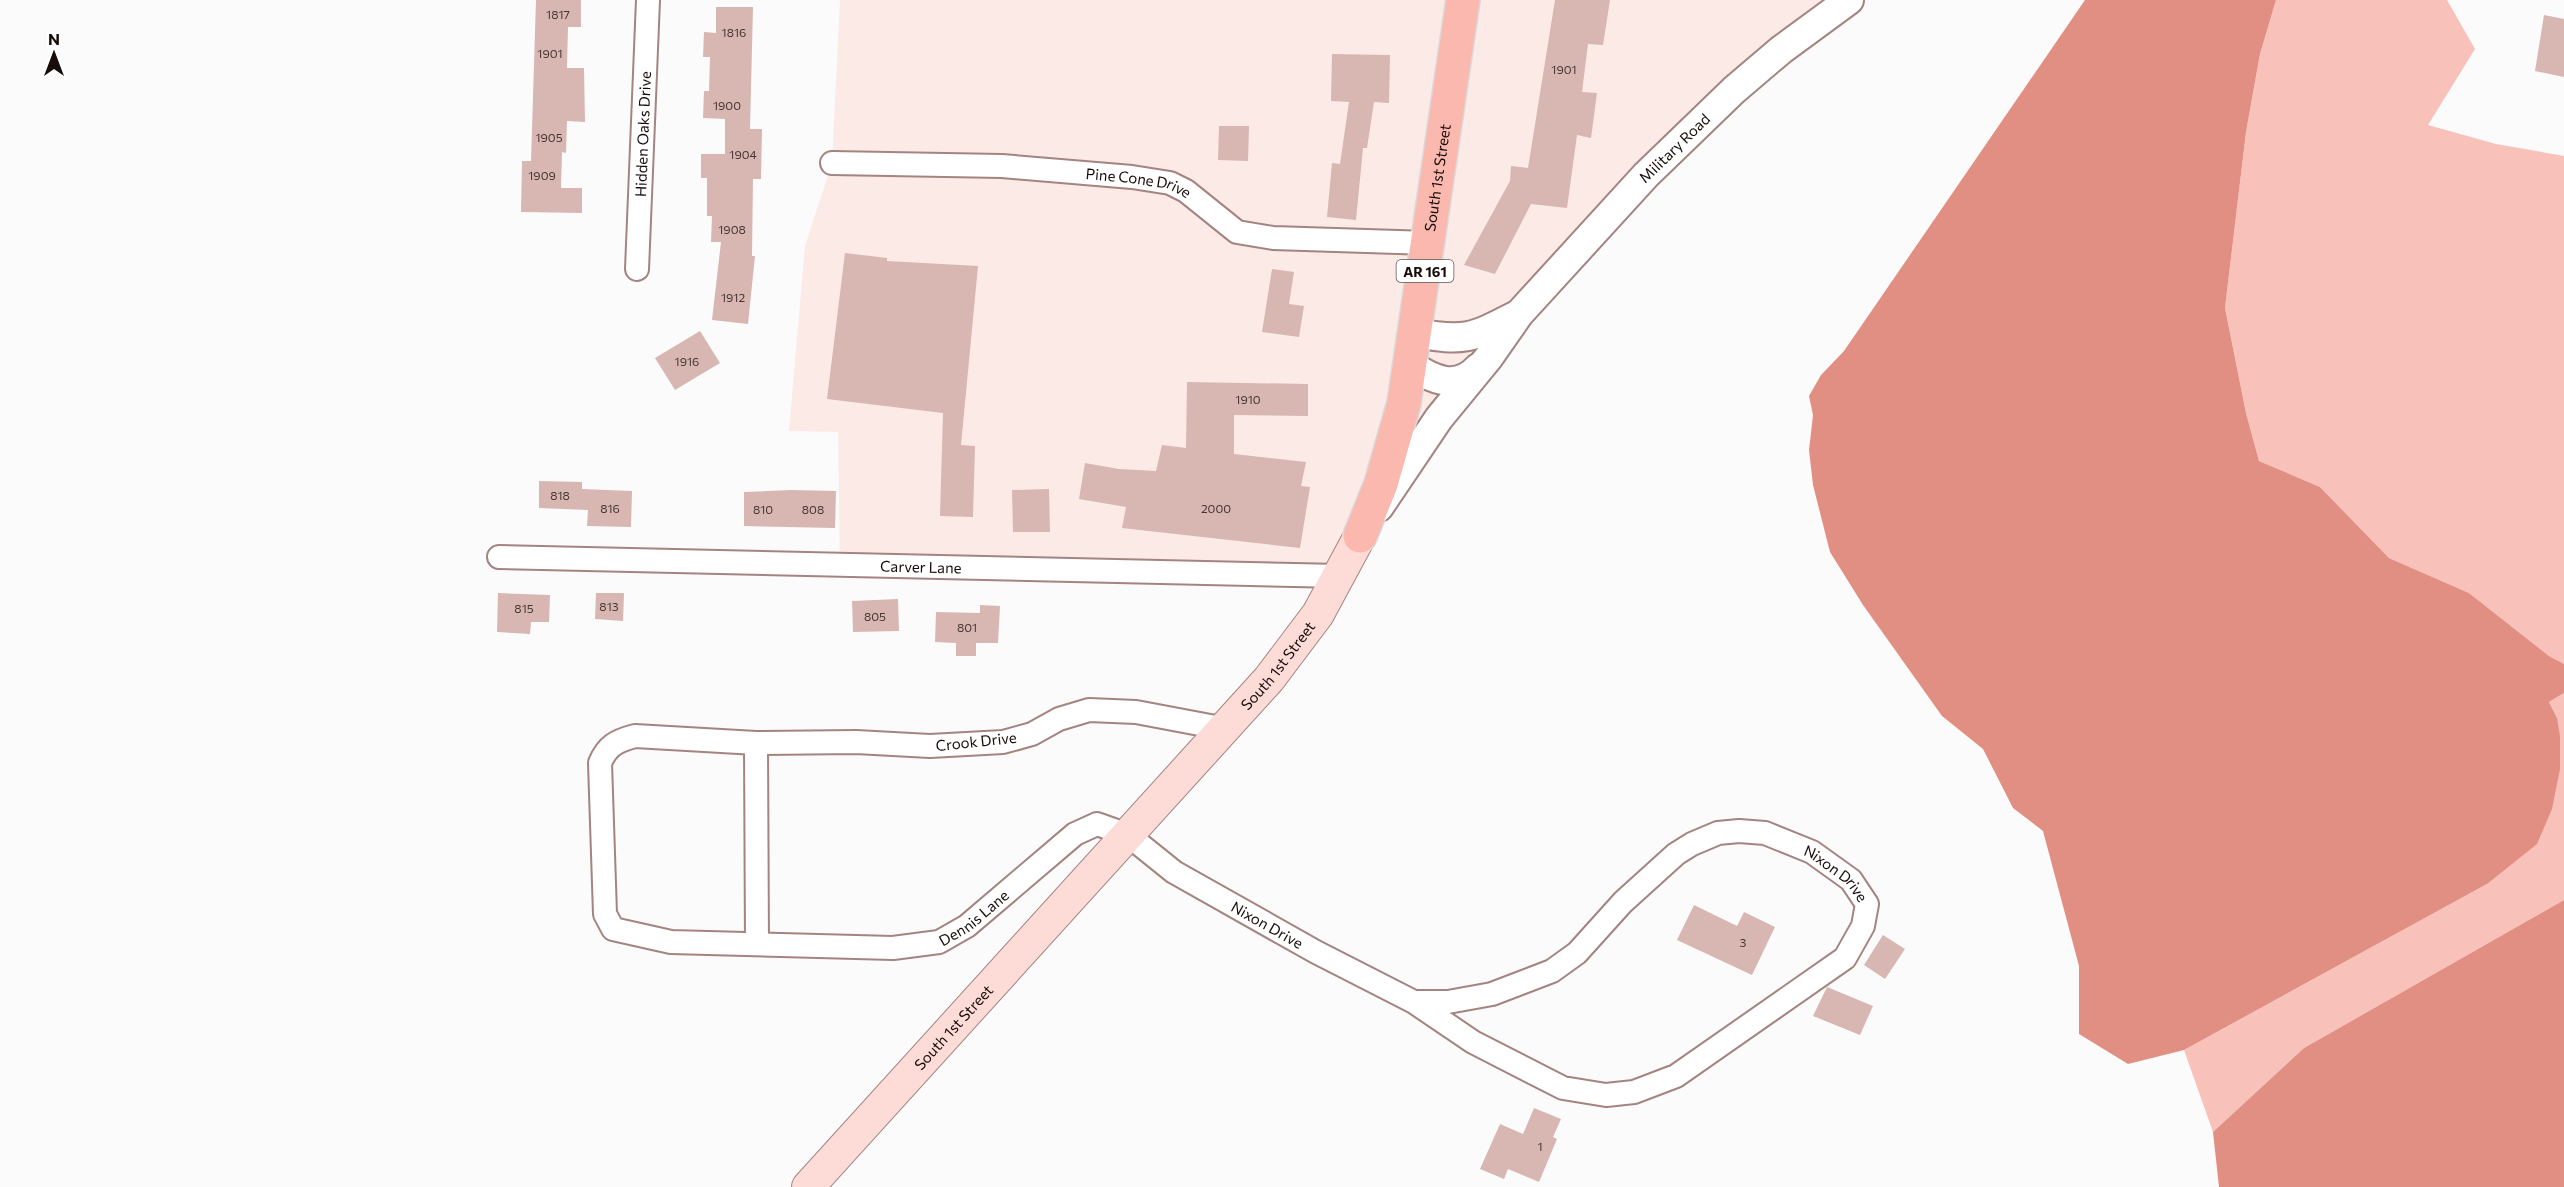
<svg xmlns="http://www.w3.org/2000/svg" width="2564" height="1187" viewBox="0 0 2564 1187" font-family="Commissioner,sans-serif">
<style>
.built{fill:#fceae7}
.green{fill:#f8c1b9}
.water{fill:#e28f83}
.building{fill:#d8b6b1}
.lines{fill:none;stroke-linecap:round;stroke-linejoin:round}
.minor-casing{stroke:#a48480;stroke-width:26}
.tertiary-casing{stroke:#a48480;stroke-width:32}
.secondary-casing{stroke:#a48480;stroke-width:34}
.primary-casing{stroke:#dad8d8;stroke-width:36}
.minor{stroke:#fff;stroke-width:22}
.tertiary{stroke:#fff;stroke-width:28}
.secondary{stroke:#fddbd7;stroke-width:32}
.primary{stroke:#fbb8af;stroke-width:33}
.labels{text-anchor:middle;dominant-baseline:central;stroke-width:4.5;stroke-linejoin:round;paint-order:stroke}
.number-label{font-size:12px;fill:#473634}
.shield{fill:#fff;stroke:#5d5554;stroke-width:1.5}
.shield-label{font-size:14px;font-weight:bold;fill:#170c0a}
.street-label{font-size:15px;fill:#170c0a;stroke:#fff}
</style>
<rect width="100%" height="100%" fill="#fbfbfb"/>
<path class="built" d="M840 0H1849L1781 50 1519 314 1341 576 840 565 838 432 789 431 805 246 832 163Z"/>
<g class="green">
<path d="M2276 0H2447L2475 49 2428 125 2496 144 2564 156V664L2549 656 2469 593 2389 558 2320 487 2259 461 2246 413 2225 308 2246 132 2260 54Z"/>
<path d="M2564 693V900L2304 1048 2213 1132 2184 1050 2487 884 2557 718 2549 702Z"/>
</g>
<g class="water">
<path d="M2085 0H2276L2260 54 2246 132 2225 308 2246 413 2259 461 2320 487 2389 558 2469 593 2549 656 2564 664V693L2549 702 2557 718 2560 736V769L2552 809 2537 844 2487 884 2184 1050 2128 1064 2079 1034V966L2043 831 2013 808 1983 749 1942 716 1863 605 1830 552 1813 485 1809 450 1813 415 1809 396 1821 375 1844 351Z"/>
<path d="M2564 900V1187H2219L2213 1132 2304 1048Z"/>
</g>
<g class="building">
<path d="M536 0H581V27H568L567 68H584L585 122 567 121 566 153 562 152 561 188H582V213L521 212 522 161H531Z"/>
<path d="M1555 0H1610L1603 45 1588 44 1582 92 1597 93 1591 138 1577 135 1567 208 1531 204 1495 274 1464 265 1510 181 1511 166 1528 168Z"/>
<path d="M716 7H753L750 129H762L761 179H753L752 256H755L748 324 712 320 721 242H711L712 216H707V178H701V154H725V119L703 118 704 91H709L710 57H703L704 32 716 33Z"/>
<path d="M2544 15 2564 19V77L2535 71Z"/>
<path d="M1332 54 1390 55 1389 103 1374 102 1367 148H1363L1356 220 1327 217 1332 163 1340 164 1349 102 1331 101Z"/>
<path d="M1219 126H1249L1248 161 1218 160Z"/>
<path d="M845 253 887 258V261L978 266 961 445 975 446 973 517 940 516 943 413 827 399Z"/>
<path d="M1272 269 1294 272 1289 304 1304 306 1299 337 1262 332Z"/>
<path d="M700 331 720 363 675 390 655 358Z"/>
<path d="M1187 382 1308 384V416L1234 415V454L1306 462 1301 486 1310 487 1300 548 1122 528 1126 507 1079 499 1085 463 1119 469 1156 471 1162 445 1186 448Z"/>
<path d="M539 481 582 482V489L632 491 631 527 587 526 588 510 539 508Z"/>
<path d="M1049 489 1050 532H1013L1012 490Z"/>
<path d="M791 490 836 491 835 528 744 526V492Z"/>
<path d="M498 593 550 595 549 622H531L530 634 497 632Z"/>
<path d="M596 593H624L623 621 595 619Z"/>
<path d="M898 599 899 631 853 632 852 601Z"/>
<path d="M980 605 1000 606 998 643H976V656H956V643L935 642 936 612 980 613Z"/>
<path d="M1694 905 1737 926 1744 912 1775 927 1752 975 1677 940Z"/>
<path d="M1883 935 1905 949 1885 979 1864 965Z"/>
<path d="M1827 987 1873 1006 1860 1035 1813 1016Z"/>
<path d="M1534 1108 1561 1119 1553 1137 1557 1139 1539 1182 1508 1169 1504 1179 1480 1169 1500 1124 1523 1134Z"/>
</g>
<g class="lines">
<defs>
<g id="minor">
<path id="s1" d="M832 163 1002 166 1132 177 1170 183 1186 191 1237 232 1273 238 1429 243"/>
<path id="s2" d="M637 269 648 0"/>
<path id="s3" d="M499 557 1341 576"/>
<path id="s4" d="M1226 729 1136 712 1089 710 1059 719 1032 734 1003 742 930 746 856 742 756 743 635 736C616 741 607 746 600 763L605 914 613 929 671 942 893 948 939 942 967 926 1075 834 1097 824 1128 835 1174 872 1316 952 1414 1002H1448L1492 994 1552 971 1577 953 1623 902 1676 854 1692 844 1718 833 1739 831 1765 833 1812 852 1851 880 1867 904 1863 926 1845 958 1676 1076 1634 1092 1606 1095 1563 1088 1473 1042 1414 1002"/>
<path d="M756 743 757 944"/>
</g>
<g id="tertiary">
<path d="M1415 333C1466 342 1472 338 1517 315"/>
<path d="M1411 365C1433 380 1457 391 1478 368"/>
<path id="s5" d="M1379 507 1439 418 1489 357 1519 314 1646 175 1734 90 1781 50 1849 0"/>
</g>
<g id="secondary">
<path id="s6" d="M808 1187 1269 679 1318 614 1360 536"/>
</g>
<g id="primary">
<path id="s7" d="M1360 536 1381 484 1404 403 1463 0"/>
</g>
</defs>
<use href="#minor" class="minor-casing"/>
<use href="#tertiary" class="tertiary-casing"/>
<use href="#secondary" class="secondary-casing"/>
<use href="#primary" class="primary-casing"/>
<use href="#minor" class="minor"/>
<use href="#tertiary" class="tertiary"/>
<use href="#secondary" class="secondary"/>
<use href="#primary" class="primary"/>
</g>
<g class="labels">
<g class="number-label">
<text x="558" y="14">1817</text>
<text x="734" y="32">1816</text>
<text x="550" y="53">1901</text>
<text x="1564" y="69">1901</text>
<text x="727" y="105">1900</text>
<text x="549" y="137">1905</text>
<text x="743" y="154">1904</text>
<text x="542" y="175">1909</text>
<text x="732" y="229">1908</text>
<text x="733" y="297">1912</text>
<text x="687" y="361">1916</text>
<text x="1248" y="399">1910</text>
<text x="560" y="495">818</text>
<text x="610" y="508">816</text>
<text x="1216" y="508">2000</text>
<text x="763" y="509">810</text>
<text x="813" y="509">808</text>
<text x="609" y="606">813</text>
<text x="524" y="608">815</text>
<text x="875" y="616">805</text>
<text x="967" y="627">801</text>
<text x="1743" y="942">3</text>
<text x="1540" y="1146">1</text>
</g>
<rect class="shield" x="1396.5" y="260" width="57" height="22" rx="4.5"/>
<g class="shield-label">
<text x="1425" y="271">AR 161</text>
</g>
<g class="street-label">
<text stroke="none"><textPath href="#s2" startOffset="135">Hidden Oaks Drive</textPath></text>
<text stroke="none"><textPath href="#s5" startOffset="466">Military Road</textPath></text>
<text stroke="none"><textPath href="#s7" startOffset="368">South 1st Street</textPath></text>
<text stroke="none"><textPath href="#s1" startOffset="308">Pine Cone Drive</textPath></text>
<text stroke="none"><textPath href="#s3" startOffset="422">Carver Lane</textPath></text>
<text stroke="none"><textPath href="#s6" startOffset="702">South 1st Street</textPath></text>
<text transform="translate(976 741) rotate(-6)">Crook Drive</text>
<text stroke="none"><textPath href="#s4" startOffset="2196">Nixon Drive</textPath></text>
<text stroke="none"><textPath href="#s4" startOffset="1184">Dennis Lane</textPath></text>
<text stroke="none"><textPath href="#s4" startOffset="1539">Nixon Drive</textPath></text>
<text stroke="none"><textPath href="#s6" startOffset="216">South 1st Street</textPath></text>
</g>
</g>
<g transform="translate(54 54)" stroke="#ffffff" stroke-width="4.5" paint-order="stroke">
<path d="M0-4.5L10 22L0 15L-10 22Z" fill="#170c0a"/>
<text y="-9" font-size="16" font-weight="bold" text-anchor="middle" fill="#170c0a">N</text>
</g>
</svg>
